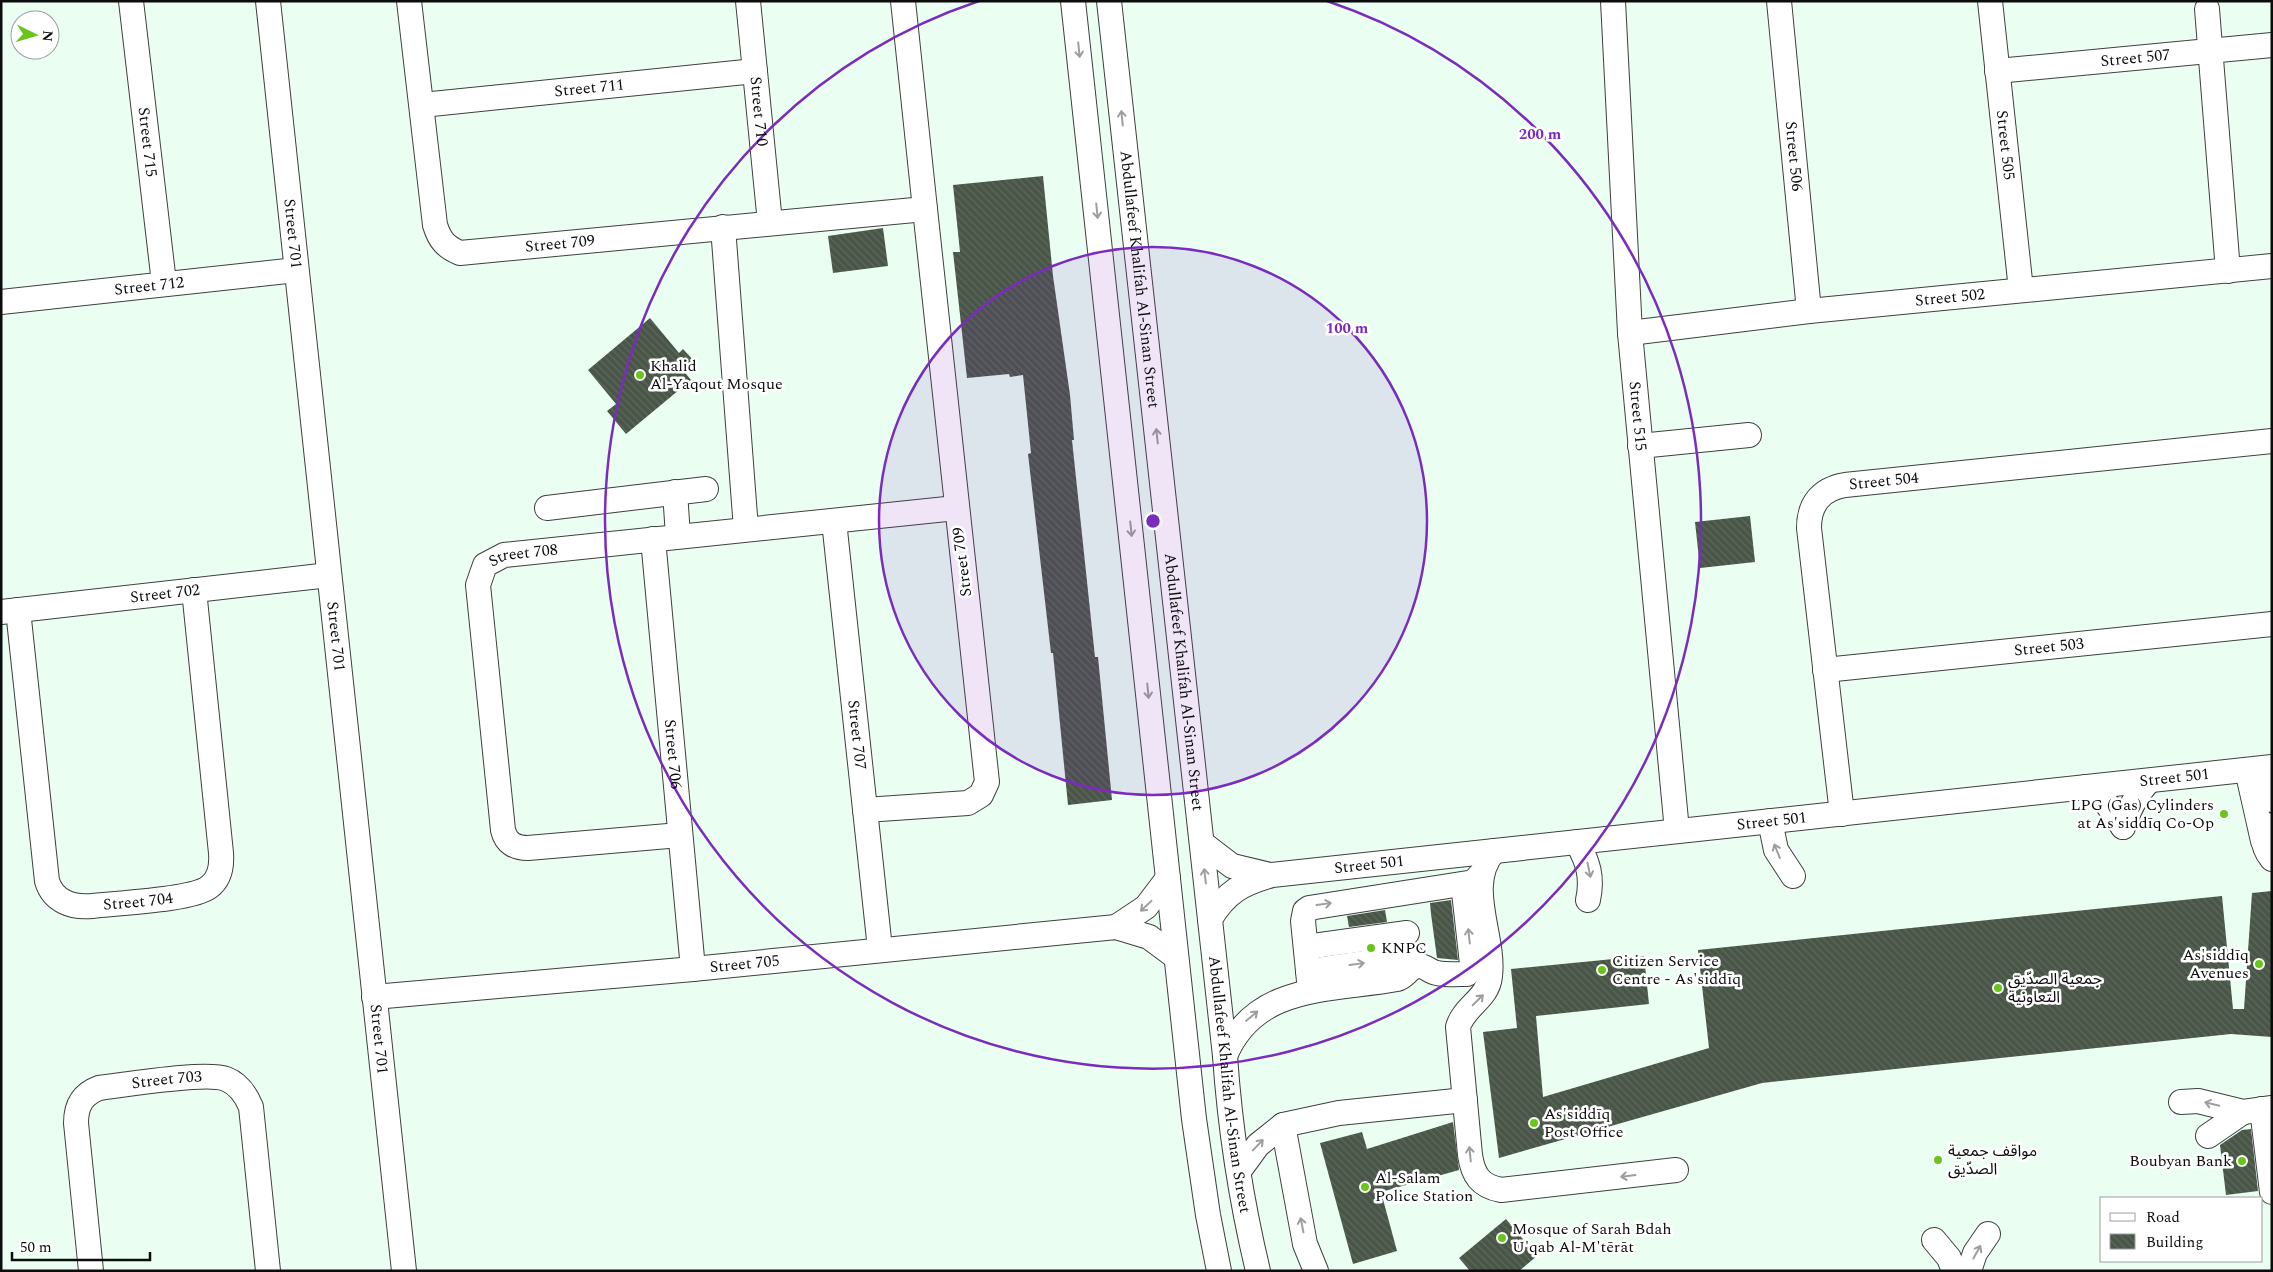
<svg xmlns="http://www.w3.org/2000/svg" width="2273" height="1272" viewBox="0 0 2273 1272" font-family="Spectral,'Noto Sans Arabic',serif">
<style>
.building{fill:url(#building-back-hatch)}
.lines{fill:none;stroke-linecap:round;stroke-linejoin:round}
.minor-casing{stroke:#3f3f3f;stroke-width:26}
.minor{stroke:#fff;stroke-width:24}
.oneway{stroke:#9e9e9e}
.ring{fill:none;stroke:#7b2cbf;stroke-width:2.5}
.poi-dot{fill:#6ac51a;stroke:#fff;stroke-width:2}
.labels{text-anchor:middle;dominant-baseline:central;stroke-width:5;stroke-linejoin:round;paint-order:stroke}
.street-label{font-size:16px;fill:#0c0c0c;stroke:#fff}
.poi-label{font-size:16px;fill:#0c0c0c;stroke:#fff;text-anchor:start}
.centre{fill:#7b2cbf;stroke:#fff;stroke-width:2.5}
.ring-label{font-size:15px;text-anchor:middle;font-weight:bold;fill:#7b2cbf;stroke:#fff;stroke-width:5;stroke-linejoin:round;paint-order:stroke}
</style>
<defs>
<pattern id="building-back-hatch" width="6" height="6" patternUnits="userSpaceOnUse" patternTransform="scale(1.25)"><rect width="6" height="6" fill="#485547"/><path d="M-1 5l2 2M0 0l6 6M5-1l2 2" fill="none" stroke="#5e685d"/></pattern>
</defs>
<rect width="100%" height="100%" fill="#eafff2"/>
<g class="building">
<path d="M1043 176 1053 276 1070 395 1074 440H1072L1095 657H1098L1112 800 1068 805 1053 653H1051L1028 454 1031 453 1023 375 1010 377 1009 374 967 378 953 252H960L953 185Z"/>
<path d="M883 228 888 266 833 273 828 236Z"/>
<path d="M650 318 679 353 683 349 694 361 682 369 691 380 626 434 607 411 616 404 588 370Z"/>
<path d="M1750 516 1755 562 1700 568 1695 522Z"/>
<path d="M2272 891V1037L2231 1034 1762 1083 1499 1158 1483 1032 1517 1028 1511 969 1644 956 1649 1004 1536 1016 1543 1097 1709 1048 1698 950 2222 896 2233 1009H2244L2252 893Z"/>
<path d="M1451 900 1458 960 1437 958 1431 914 1430 903Z"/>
<path d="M1385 910 1387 922 1349 927 1347 916Z"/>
<path d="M1453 1122 1459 1170 1381 1192 1397 1251 1353 1264 1320 1143 1362 1132 1367 1149Z"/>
<path d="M2251 1129 2258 1191 2226 1195 2220 1145 2242 1130Z"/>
<path d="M1506 1219 1537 1256 1519 1271H1470L1459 1258Z"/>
</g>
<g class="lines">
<defs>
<g id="minor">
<path id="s1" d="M131 1 164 283"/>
<path id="s2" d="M268 1 404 1271"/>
<path id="s3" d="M409 1 435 225C440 241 446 247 460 253L925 209 903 1"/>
<path id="s4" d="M748 1 770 223"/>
<path d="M1073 1 1194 1119 1208 1215 1219 1271"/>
<path id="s5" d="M1109 1 1225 1056C1230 1128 1241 1200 1258 1271"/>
<path id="s6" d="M1613 1 1630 333 1677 831"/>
<path id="s7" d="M1779 1 1809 311"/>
<path id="s8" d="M1990 1 2021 290"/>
<path d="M2207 9 2228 271"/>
<path id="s9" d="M1997 71 2272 45"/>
<path id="s10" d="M422 105 755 71"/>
<path d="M723 227 746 529"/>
<path id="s11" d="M1 302 296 270"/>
<path id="s12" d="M1630 333 1809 311 2272 266"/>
<path d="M1640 446 1749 435"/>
<path d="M675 492 678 536"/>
<path d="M547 508 706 489"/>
<path id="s13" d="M834 521 880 949"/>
<path id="s14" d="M653 539 693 969"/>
<path id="s15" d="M18 610 47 881C53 901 72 908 92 906 116 903 193 900 209 887 220 879 222 866 221 853L194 590"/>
<path id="s16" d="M1 612 329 575"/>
<path id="s17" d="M1825 670 2272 624"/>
<path d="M2267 768 2272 800"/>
<path d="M2247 770 2263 841"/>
<path d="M2086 787 2107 804 2123 827"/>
<path d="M865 810 968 803 981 795 987 782 925 209"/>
<path id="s18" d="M1842 814 1809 528C1809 504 1821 489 1845 485L2272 441"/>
<path d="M1770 821 1776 850 1793 876"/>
<path d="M2267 825C2261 838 2263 848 2272 859"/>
<path d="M2123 827C2129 809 2136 794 2149 781"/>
<path id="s19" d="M680 835 528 848C515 848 506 843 503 830L478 585 485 565 504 555 956 508"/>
<path d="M1577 842C1588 862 1593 877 1588 900"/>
<path d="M1202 843 1232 866 1270 875"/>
<path d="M1494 851C1464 885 1495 936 1490 976 1488 999 1464 1006 1458 1027L1470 1155C1473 1175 1480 1186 1501 1190L1676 1170"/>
<path id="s20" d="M1210 919C1227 891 1242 884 1272 875L2272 767"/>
<path d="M1116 927 1146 907 1168 878"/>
<path d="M1306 947 1407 933"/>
<path d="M1308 971 1411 956"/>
<path d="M1310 991 1303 921 1305 911 1309 908 1474 882 1479 876"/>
<path id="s21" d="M374 997 693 969 1116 927 1149 937 1176 957"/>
<path d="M1225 1056C1255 983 1332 991 1397 979 1406 977 1409 966 1419 966 1426 966 1430 972 1437 973 1446 975 1458 974 1467 974L1472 964 1464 892 1474 882"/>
<path d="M2181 1102 2198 1101 2243 1112 2272 1108"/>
<path d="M2262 1109 2272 1192"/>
<path d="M1283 1125 1305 1244 1316 1271"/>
<path d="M2208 1136 2243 1112"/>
<path d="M1239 1171 1258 1145 1283 1125 1339 1113 1465 1100"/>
<path d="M1934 1240 1949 1258 1954 1271"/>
<path id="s22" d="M91 1271 76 1123C76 1105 83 1094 99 1088 125 1085 206 1071 226 1079 239 1084 246 1095 251 1107L268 1271"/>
<path d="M1969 1271 1975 1253 1988 1234"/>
</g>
</defs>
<use href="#minor" class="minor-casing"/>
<use href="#minor" class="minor"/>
</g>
<defs><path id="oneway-shaft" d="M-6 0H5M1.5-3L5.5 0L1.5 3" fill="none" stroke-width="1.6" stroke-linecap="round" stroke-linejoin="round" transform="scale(1.25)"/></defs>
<g class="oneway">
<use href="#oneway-shaft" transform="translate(1079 50) rotate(84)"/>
<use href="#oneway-shaft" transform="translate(1122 118) rotate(-96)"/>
<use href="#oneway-shaft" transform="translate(1097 211) rotate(84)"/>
<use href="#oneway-shaft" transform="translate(1157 436) rotate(-96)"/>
<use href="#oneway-shaft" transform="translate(1131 529) rotate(84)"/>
<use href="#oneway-shaft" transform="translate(1148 691) rotate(84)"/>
<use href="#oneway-shaft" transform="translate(1777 851) rotate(-112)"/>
<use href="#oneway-shaft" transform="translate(1589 870) rotate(78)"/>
<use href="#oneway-shaft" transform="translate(1205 876) rotate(-97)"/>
<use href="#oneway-shaft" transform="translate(1324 904) rotate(-8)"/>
<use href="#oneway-shaft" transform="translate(1146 906) rotate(137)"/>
<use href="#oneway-shaft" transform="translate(1469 936) rotate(-96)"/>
<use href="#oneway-shaft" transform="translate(1357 964) rotate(-8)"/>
<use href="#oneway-shaft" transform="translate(1478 1000) rotate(-45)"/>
<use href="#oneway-shaft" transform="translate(1252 1016) rotate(-40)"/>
<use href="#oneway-shaft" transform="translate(2212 1104) rotate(-167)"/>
<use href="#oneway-shaft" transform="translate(1258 1145) rotate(-46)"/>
<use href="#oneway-shaft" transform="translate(1470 1154) rotate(-96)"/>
<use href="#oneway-shaft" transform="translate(1628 1176) rotate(173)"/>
<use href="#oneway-shaft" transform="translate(1302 1225) rotate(-101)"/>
<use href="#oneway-shaft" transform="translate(1977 1252) rotate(-61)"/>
</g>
<circle cx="1153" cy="521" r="274" fill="#7b2cbf" fill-opacity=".12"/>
<g class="ring">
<circle cx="1153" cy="521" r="274"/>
<path d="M1327 1A548 548 0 1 1 979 1"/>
</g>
<g class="poi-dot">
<circle cx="640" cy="375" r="5"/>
<circle cx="2224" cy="814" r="5"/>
<circle cx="1371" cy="948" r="5"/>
<circle cx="2259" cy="964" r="5"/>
<circle cx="1602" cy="970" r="5"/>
<circle cx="1998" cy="988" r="5"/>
<circle cx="1534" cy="1123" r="5"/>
<circle cx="1938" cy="1160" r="5"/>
<circle cx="2242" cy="1161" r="5"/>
<circle cx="1365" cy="1187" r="5"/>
<circle cx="1502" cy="1238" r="5"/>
</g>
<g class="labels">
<g class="street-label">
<text stroke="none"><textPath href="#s9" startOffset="139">Street 507</textPath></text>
<text stroke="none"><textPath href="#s10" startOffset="168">Street 711</textPath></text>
<text stroke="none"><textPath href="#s4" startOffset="111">Street 710</textPath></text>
<text stroke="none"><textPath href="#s1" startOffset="142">Street 715</textPath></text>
<text stroke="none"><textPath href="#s8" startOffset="145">Street 505</textPath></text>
<text stroke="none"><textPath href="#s7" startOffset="156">Street 506</textPath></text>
<text stroke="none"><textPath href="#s2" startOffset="234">Street 701</textPath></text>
<text stroke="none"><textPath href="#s3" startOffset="365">Street 709</textPath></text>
<text stroke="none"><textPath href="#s5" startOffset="280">Abdullafeef Khalifah Al-Sinan Street</textPath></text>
<text stroke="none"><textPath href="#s11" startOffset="149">Street 712</textPath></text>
<text stroke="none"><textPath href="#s12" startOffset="322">Street 502</textPath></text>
<text stroke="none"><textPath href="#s6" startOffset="416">Street 515</textPath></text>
<text stroke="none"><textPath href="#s18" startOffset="389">Street 504</textPath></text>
<text stroke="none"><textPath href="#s19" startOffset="494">Street 708</textPath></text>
<text transform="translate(962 562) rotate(-97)">Street 709</text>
<text stroke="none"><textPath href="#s16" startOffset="165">Street 702</textPath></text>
<text stroke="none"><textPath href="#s2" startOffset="639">Street 701</textPath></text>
<text stroke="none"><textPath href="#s17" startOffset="225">Street 503</textPath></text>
<text stroke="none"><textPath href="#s5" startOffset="685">Abdullafeef Khalifah Al-Sinan Street</textPath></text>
<text stroke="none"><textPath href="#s13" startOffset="215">Street 707</textPath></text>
<text stroke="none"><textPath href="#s14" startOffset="216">Street 706</textPath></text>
<text stroke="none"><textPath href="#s20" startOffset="986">Street 501</textPath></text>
<text stroke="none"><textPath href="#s20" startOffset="581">Street 501</textPath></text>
<text stroke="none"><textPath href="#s20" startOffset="176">Street 501</textPath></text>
<text stroke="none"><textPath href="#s15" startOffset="375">Street 704</textPath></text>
<text stroke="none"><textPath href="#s21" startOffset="372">Street 705</textPath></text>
<text stroke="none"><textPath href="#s2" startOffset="1044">Street 701</textPath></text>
<text stroke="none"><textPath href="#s22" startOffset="262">Street 703</textPath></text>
<text stroke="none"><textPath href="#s5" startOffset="1090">Abdullafeef Khalifah Al-Sinan Street</textPath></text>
</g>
<g class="poi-label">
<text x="650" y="366">Khalid<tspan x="650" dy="18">Al-Yaqout Mosque</tspan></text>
<text x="2214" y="805" text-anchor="end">LPG (Gas) Cylinders<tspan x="2214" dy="18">at As'siddīq Co-Op</tspan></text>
<text x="1381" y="948">KNPC</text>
<text x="2249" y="955" text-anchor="end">As'siddīq<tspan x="2249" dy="18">Avenues</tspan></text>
<text x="1612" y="961">Citizen Service<tspan x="1612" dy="18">Centre - As'siddīq</tspan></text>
<text x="2008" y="979">جمعية الصدّيق<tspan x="2008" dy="18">التعاونية</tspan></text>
<text x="1544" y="1114">As'siddīq<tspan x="1544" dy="18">Post Office</tspan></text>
<text x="1948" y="1151">مواقف جمعية<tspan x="1948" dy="18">الصدّيق</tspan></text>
<text x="2232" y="1161" text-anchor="end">Boubyan Bank</text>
<text x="1375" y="1178">Al-Salam<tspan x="1375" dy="18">Police Station</tspan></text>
<text x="1512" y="1229">Mosque of Sarah Bdah<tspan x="1512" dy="18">U'qab Al-M'tērāt</tspan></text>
</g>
</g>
<circle cx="1153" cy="521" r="8" class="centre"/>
<g class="ring-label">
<text x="1540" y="139">200 m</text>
<text x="1347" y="333">100 m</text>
</g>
<rect width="2273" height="1272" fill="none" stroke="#0c0c0c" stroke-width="5"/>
<rect x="2100" y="1197" width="162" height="65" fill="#ffffff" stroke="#9e9e9e"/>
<rect x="2110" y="1213" width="25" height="8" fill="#ffffff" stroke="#9e9e9e"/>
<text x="2146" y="1222" font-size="15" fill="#0c0c0c">Road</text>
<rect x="2110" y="1234" width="25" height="15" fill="url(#building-back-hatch)" stroke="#9e9e9e"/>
<text x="2146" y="1247" font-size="15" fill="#0c0c0c">Building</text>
<g transform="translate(35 35) rotate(95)"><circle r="24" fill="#ffffff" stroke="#9e9e9e"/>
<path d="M0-4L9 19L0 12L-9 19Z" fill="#6ac51a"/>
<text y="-8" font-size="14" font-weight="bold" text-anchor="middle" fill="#0c0c0c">N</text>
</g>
<path d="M12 1252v8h138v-8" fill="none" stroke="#0c0c0c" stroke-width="2.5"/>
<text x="20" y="1252" font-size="15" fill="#0c0c0c" stroke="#ffffff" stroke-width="4" paint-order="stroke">50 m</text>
</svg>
